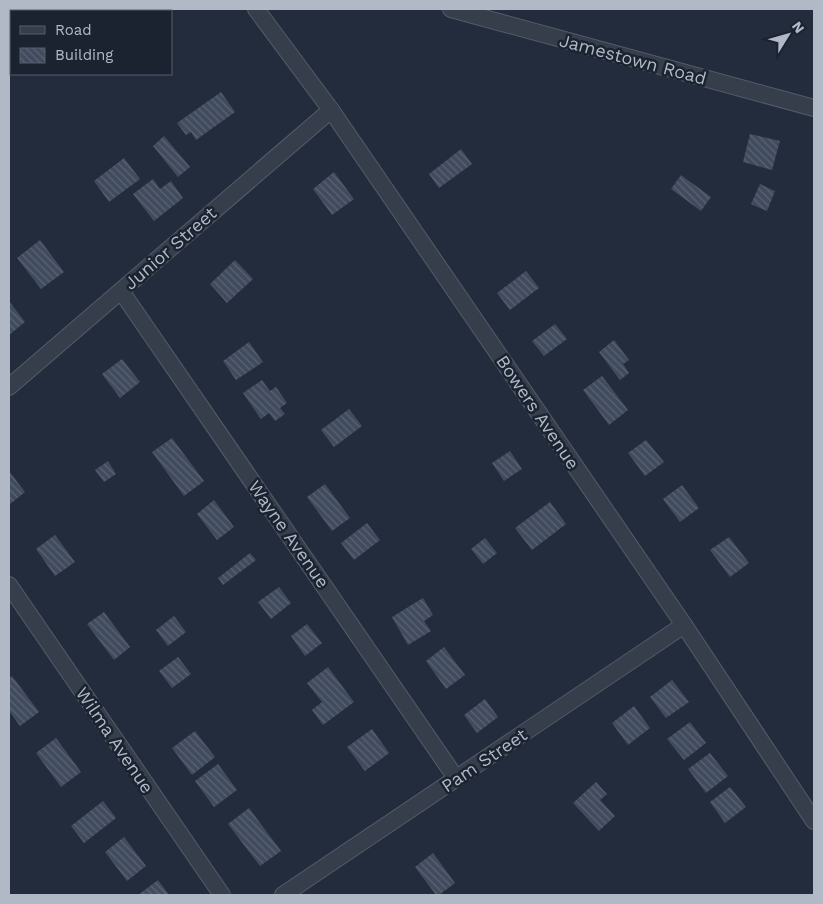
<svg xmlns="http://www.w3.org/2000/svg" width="823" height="904" viewBox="0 0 823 904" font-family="'Work Sans',sans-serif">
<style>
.building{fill:url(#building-back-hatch)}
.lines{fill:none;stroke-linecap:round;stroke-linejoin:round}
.minor-casing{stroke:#545c6a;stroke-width:18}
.minor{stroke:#363e4c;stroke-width:16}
.labels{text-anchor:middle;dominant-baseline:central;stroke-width:5;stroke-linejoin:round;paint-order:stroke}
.street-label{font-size:18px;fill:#b1b9c7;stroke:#1b2330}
</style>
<defs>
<pattern id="building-back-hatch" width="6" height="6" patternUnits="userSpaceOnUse" patternTransform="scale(1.25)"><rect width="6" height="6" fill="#414b5e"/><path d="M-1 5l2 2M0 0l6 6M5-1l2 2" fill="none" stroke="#5a6374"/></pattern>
</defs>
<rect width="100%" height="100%" fill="#222c3c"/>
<g class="building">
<path d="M221 92 235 112 196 140 191 132 186 135 177 123Z"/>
<path d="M750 134 780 141 772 170 743 162Z"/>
<path d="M164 136 190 167 178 177 153 146Z"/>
<path d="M461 149 472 164 439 188 429 174Z"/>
<path d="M124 158 140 179 109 202 94 181Z"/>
<path d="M334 172 354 199 332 215 313 189Z"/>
<path d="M681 175 711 197 701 211 671 189Z"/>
<path d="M153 179 160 189 171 181 183 198 154 221 133 194Z"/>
<path d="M760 184 775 191 767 211 751 204Z"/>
<path d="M40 240 64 272 41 289 17 258Z"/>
<path d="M235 260 253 279 227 303 210 284Z"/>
<path d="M526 271 539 288 510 310 497 293Z"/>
<path d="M9 301 25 322 9 335Z"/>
<path d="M555 324 567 339 544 356 532 341Z"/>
<path d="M614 340 629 360 623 364 629 373 620 380 599 352Z"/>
<path d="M249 342 263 362 236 380 223 361Z"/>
<path d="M122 359 140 382 120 398 102 374Z"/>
<path d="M602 376 628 410 609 425 583 390Z"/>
<path d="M262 380 270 391 276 387 287 403 280 408 285 414 275 421 269 413 261 419 243 393Z"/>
<path d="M349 409 362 426 334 447 321 430Z"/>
<path d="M172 438 204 481 184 496 152 452Z"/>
<path d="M646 440 664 462 645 476 628 453Z"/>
<path d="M510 451 522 469 504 481 492 463Z"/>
<path d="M108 461 116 474 104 482 95 470Z"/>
<path d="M9 471 25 492 9 505Z"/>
<path d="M325 484 350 518 332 531 307 497Z"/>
<path d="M682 485 699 508 680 522 663 499Z"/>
<path d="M214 500 234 527 217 540 197 514Z"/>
<path d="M550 502 566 524 532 550 515 528Z"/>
<path d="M367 523 380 540 354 560 341 543Z"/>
<path d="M55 535 75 562 55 576 36 549Z"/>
<path d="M729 537 749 563 730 577 710 550Z"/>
<path d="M485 538 497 553 483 564 471 549Z"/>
<path d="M250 553 256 560 223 585 218 578Z"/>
<path d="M279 587 291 603 271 619 258 602Z"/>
<path d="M423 598 433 615 424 621 431 631 408 645 392 617Z"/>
<path d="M104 612 130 647 114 660 87 624Z"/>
<path d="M174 616 186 632 168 646 156 630Z"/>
<path d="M307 624 322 643 305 656 291 636Z"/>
<path d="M444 647 465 675 446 689 426 661Z"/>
<path d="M178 657 191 674 172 688 159 671Z"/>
<path d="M328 667 354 702 323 725 312 710 322 702 307 683Z"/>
<path d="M12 676 39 712 20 726 9 711V679Z"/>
<path d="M672 680 689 702 666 718 650 697Z"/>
<path d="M485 699 498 717 477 733 464 715Z"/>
<path d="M634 706 650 728 628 745 612 723Z"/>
<path d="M690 722 706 743 684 760 667 739Z"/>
<path d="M372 729 389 753 365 771 347 747Z"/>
<path d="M195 731 215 757 192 775 172 748Z"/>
<path d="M56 738 81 772 61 787 36 753Z"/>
<path d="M710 753 728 776 706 793 688 769Z"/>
<path d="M218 764 237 790 214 807 195 781Z"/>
<path d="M596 782 607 794 600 800 615 816 599 831 573 803Z"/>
<path d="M730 787 746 807 725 823 710 802Z"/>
<path d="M103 801 116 818 84 843 71 826Z"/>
<path d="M249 808 281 851 260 866 228 824Z"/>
<path d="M124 837 146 866 127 881 105 852Z"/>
<path d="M433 853 455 883 439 895H436L415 867Z"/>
<path d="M158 880 169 895H138Z"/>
</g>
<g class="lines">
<defs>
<g id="minor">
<path d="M256 9 331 110 684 625 814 821"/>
<path d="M451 9 814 108"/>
<path d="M121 291 456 778"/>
<path d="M9 387 331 110"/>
<path d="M9 585 222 895"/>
<path d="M283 895 684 625"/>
</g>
</defs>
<use href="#minor" class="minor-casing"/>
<use href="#minor" class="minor"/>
</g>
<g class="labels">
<g class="street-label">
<text transform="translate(633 59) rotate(15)">Jamestown Road</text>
<text transform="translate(170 248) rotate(-41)">Junior Street</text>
<text transform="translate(538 412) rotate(56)">Bowers Avenue</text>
<text transform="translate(289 534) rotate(55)">Wayne Avenue</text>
<text transform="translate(115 740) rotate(56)">Wilma Avenue</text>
<text transform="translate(484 760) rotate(-34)">Pam Street</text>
</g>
</g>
<rect width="823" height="904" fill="none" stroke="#b1b9c7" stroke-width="20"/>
<rect x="10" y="10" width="162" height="65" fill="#1b2330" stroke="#575f6c"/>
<rect x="20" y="26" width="25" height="8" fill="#363e4c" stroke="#575f6c"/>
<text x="55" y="35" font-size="15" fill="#b1b9c7">Road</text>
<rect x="20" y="48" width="25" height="15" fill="url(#building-back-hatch)" stroke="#575f6c"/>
<text x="55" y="60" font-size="15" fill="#b1b9c7">Building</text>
<g transform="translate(788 35) rotate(53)" stroke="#1b2330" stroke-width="4" paint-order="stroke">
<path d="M0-4L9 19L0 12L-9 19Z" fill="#b1b9c7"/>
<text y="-8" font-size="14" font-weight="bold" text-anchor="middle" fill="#b1b9c7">N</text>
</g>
</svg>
